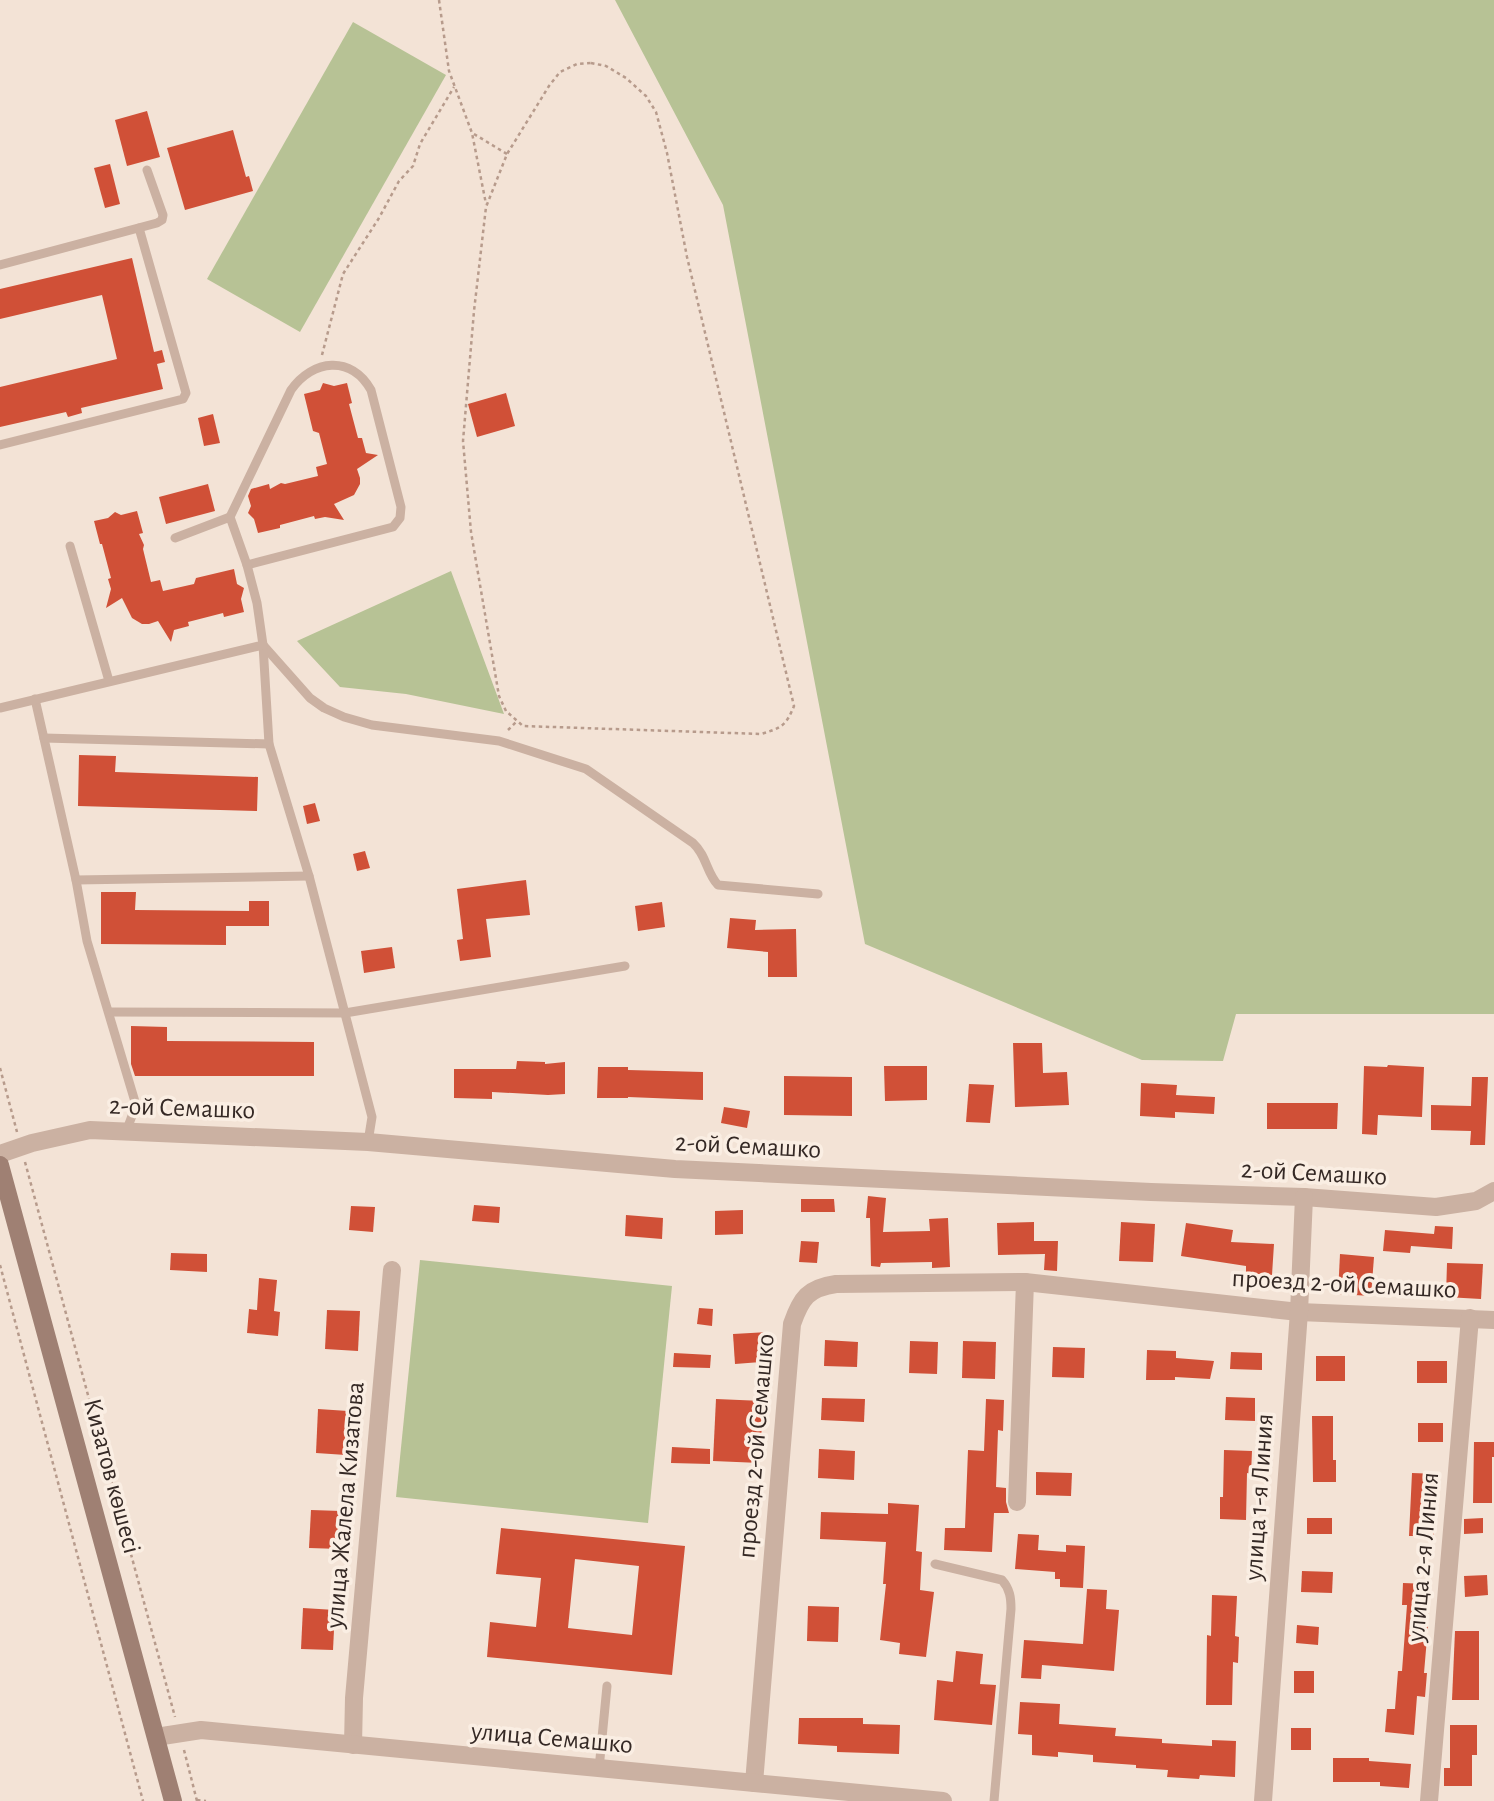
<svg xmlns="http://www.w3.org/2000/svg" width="1494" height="1801" viewBox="0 0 1494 1801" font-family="'Alegreya Sans',sans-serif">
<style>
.green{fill:#b7c295}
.building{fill:#d05037;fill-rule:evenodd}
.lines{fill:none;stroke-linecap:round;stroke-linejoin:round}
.path{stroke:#b79b8c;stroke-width:2.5;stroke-dasharray:3.5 3.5;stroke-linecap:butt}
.service{stroke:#cbb1a2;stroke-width:9}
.minor{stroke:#cbb1a2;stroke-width:18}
.tertiary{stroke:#cbb1a2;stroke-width:18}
.secondary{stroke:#9f8073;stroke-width:18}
.labels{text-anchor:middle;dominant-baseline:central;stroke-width:7;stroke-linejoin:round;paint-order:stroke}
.street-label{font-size:26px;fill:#352925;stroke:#faeee3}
</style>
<rect width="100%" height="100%" fill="#f3e3d6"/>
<g class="green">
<path d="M615 0H1494V1014H1236L1223 1061 1142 1060 865 944 723 205Z"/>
<path d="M353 22 446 75 300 332 207 279Z"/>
<path d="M451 571 504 714 406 694 340 687 297 641Z"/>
<path d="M420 1260 672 1286 648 1523 396 1497Z"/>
</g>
<g class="building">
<path d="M147 111 160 157 127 166 115 120Z"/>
<path d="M233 130 246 177 249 176 253 191 185 210 167 148Z"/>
<path d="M110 164 120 204 105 208 94 168Z"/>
<path d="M132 258 154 352 162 350 165 362 157 364 163 389 81 408 82 413 68 417 66 412 0 427V387L117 359 102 295 0 319V289Z"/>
<path d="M323 383 334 386 347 383 352 403 349 404 358 438H362L366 453 378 455 357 469 360 478V484L354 495 334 504 344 520 325 517 315 519 314 516 280 525V528L258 533 254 519 248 513 251 506 248 496 251 489 269 484 270 489 281 483 285 484 318 476 316 467 327 464 319 433 313 431 304 394 320 390Z"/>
<path d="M506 393 515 426 477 437 468 404Z"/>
<path d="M213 414 220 443 204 446 198 418Z"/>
<path d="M208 484 215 511 166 524 159 497Z"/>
<path d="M137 511 143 533 139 534 144 545 143 549 151 582 160 580 163 591 194 584 196 578 234 569 237 584 244 588 241 599 244 612 224 617 223 613 188 622 189 626 174 630 171 642 158 621 149 624H142L132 618 122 598 106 608 111 589 108 579 111 578 102 544H100L94 521 108 518 115 512 121 515Z"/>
<path d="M79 755 116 756 115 772 258 777 257 811 78 806Z"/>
<path d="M315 803 320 821 307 824 303 806Z"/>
<path d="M365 851 370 868 357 871 353 854Z"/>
<path d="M526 880 530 915 486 919 491 957 460 961 457 940 463 939 457 889Z"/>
<path d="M101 892H136L135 910 249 911V901H269V926H226V945L101 944Z"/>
<path d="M662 902 665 927 638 931 635 906Z"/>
<path d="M730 918 756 920 755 930 796 929 797 977H768V952L727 948Z"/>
<path d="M392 947 395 968 364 973 361 951Z"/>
<path d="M131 1026 167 1027V1041L314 1042V1076H135L131 1064Z"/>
<path d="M1013 1043H1042L1043 1073 1067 1072 1069 1105 1015 1107Z"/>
<path d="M517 1061 545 1062V1064L565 1062V1094L548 1095 492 1092V1099L454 1098V1069H516Z"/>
<path d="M1388 1065 1424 1067 1422 1117 1378 1115 1377 1135 1362 1134 1364 1066 1387 1067Z"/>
<path d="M884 1066H927V1100L885 1101Z"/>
<path d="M598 1067H628V1070L703 1072V1100L628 1097V1098H597Z"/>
<path d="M784 1076 852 1077V1116L784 1115Z"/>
<path d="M1472 1077H1488L1485 1145H1470L1471 1131 1431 1130V1105L1471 1106Z"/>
<path d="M1141 1083 1177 1085 1176 1095 1215 1097 1214 1114 1175 1112V1118L1140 1116Z"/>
<path d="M969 1084 994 1085 990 1123 966 1122Z"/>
<path d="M1267 1103H1338L1337 1129H1267Z"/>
<path d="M724 1107 750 1111 747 1128 721 1123Z"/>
<path d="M868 1196 886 1198 883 1232 930 1231 929 1219 948 1218 950 1267 932 1268V1262L881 1263 880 1267 871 1266 870 1218H866Z"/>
<path d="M801 1199H834L835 1212H801Z"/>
<path d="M474 1205 500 1207 499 1223 472 1221Z"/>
<path d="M351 1206 375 1207 373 1232 349 1230Z"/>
<path d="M743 1210V1234L715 1235V1211Z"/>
<path d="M626 1215 663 1218 662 1239 625 1236Z"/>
<path d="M1034 1222V1241H1058L1057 1271 1044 1270 1045 1254 998 1255 997 1223Z"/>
<path d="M1121 1222 1155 1224 1153 1262 1119 1261Z"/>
<path d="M1186 1223 1233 1230 1231 1242 1274 1244 1272 1275 1246 1273V1266L1181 1256Z"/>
<path d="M1435 1226 1453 1227 1452 1249 1411 1246 1410 1253 1383 1251 1385 1230 1434 1234Z"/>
<path d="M801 1241 819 1242 817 1263 799 1262Z"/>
<path d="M171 1253 207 1254V1272L170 1270Z"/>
<path d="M1340 1254 1374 1257 1371 1296 1338 1294Z"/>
<path d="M1447 1263 1483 1264 1481 1299 1446 1297Z"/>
<path d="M259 1278 277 1280 274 1311 280 1312 278 1336 247 1333 249 1309 257 1310Z"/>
<path d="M699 1308 713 1309 712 1326 697 1324Z"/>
<path d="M327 1310 360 1311 358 1351 325 1349Z"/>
<path d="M769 1332 772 1361 735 1364 733 1334Z"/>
<path d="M825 1340 858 1342 857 1367 824 1366Z"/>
<path d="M910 1341 938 1342 937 1374 909 1373Z"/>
<path d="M963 1341 996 1342 995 1379 962 1378Z"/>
<path d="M1053 1347 1085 1348 1084 1378 1052 1377Z"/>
<path d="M1147 1350 1176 1351V1358L1214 1361 1210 1379 1175 1377V1380H1146Z"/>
<path d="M1231 1352 1262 1353V1370L1230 1369Z"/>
<path d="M674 1353 711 1355 710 1368 673 1367Z"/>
<rect x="1316" y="1356" width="29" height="25"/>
<rect x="1417" y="1361" width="30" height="22"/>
<path d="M1226 1397 1255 1398V1421L1225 1420Z"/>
<path d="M822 1398 865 1399 864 1422 821 1420Z"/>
<path d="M716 1399 763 1401 760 1463 713 1461Z"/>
<path d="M986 1399 1004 1400 1003 1431 998 1430 996 1487 1006 1488V1502L1009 1513H994L992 1552 944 1550 945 1528H965L968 1450 984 1451Z"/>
<path d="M318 1409 348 1411 346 1455 316 1453Z"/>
<path d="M1312 1416H1333V1460H1336V1482H1313Z"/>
<rect x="1418" y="1423" width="25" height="19"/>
<path d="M1474 1442H1494V1457H1492V1503H1473Z"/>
<path d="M672 1447 710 1449V1464L671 1463Z"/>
<path d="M819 1449 855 1451 854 1480 818 1478Z"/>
<path d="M1224 1450 1252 1451 1251 1474 1247 1473 1246 1520 1220 1519V1497H1223Z"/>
<path d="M1036 1472 1072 1473 1071 1496 1036 1495Z"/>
<path d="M1412 1473 1439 1474 1438 1497H1434V1536H1409Z"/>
<path d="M888 1503 919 1505 916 1551 922 1552 920 1590 934 1592 926 1657 899 1654 900 1643 880 1640 886 1584H883L886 1542 820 1539 821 1512 888 1514Z"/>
<path d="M311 1510 341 1511 340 1549 309 1548Z"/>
<rect x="1307" y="1518" width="25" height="16"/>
<path d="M1483 1518V1533L1464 1534V1519Z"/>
<path d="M501 1528 685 1546 672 1675 487 1657 490 1622 536 1627 541 1578 496 1574ZM575 1559 639 1566 632 1635 568 1628Z"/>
<path d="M1018 1534 1039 1535 1038 1550 1066 1552V1545L1085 1546 1083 1588 1060 1587V1579H1055V1572L1015 1569Z"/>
<path d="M1302 1571 1333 1572 1332 1593 1301 1592Z"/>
<path d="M1487 1575 1488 1595 1465 1597 1464 1576Z"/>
<path d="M1403 1583 1429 1584 1428 1626 1424 1673H1427L1425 1697 1417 1696 1414 1735 1385 1732 1387 1709H1395L1398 1671H1402L1407 1605H1402Z"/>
<path d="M1087 1589 1107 1590 1106 1609 1119 1610 1114 1671 1042 1665 1041 1679 1021 1678 1024 1640 1083 1644Z"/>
<path d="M1212 1595 1237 1596 1235 1636 1239 1637 1238 1663 1233 1662 1232 1705H1206L1207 1635 1211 1636Z"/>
<path d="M808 1606 839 1607 838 1642 807 1641Z"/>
<path d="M303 1608 335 1610 333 1650 301 1649Z"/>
<path d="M1297 1625 1319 1627 1318 1645 1296 1643Z"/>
<path d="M1455 1631H1479V1700H1452Z"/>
<path d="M956 1651 983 1654 980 1684 996 1685 992 1725 934 1720 937 1680 953 1682Z"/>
<rect x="1294" y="1671" width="20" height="22"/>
<path d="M1020 1702 1060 1704 1059 1724 1116 1728 1115 1736 1162 1739V1743L1212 1746V1740L1236 1741 1235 1777 1200 1775 1199 1779 1167 1777 1168 1770 1136 1768V1765L1093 1762V1755L1058 1752V1757L1032 1755V1735L1018 1734Z"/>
<path d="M799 1718H863V1724L900 1725 899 1754 837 1752V1746L798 1744Z"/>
<path d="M1450 1725H1477V1755H1472V1786H1444V1768H1450Z"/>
<rect x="1291" y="1728" width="20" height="22"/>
<path d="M1333 1758H1369V1761L1411 1764 1409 1788 1380 1786V1782H1333Z"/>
</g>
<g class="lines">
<g class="path">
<path d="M439 0 449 71 472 133 486 204"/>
<path d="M591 63 606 66 626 78 646 96 656 112 667 153 687 257 794 706C786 726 781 728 761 734L523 726 506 711 499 696 471 532 463 441 474 311 486 207 507 154 549 86 560 72 577 64Z"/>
<path d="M474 134 507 154"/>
<path d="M322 355 343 274 379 218 399 181 413 166 420 144 454 87"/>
<path d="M508 730 517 721"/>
<path d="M0 1068 17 1132"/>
<path d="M25 1162 175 1717"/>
<path d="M0 1265 143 1801"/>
<path d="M184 1750 197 1801"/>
<path d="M197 1800 206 1801"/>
</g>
<g class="service">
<path d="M0 265 157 223 162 220 163 215 147 170"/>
<path d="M0 445 183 399 186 393 139 228"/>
<path d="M230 517 291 390C313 359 351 355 371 390L401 507 400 518 393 527 247 565"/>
<path d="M70 546 109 681"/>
<path d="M263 645 310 698 324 708 344 717 372 725 499 741 586 769 693 843C707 856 706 872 718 885L818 894"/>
<path d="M263 645 269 744 309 876 372 1117 368 1142"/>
<path d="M35 699 76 880 87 941 136 1105 126 1132"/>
<path d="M0 708 263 645 257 603 247 565 230 517 175 538"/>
<path d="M44 738 269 744"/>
<path d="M76 880 309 876"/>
<path d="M109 1012 345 1013 625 966"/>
<path d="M935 1564 1002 1580C1010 1589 1011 1598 1011 1609L994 1801"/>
<path d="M599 1769 607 1686"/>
</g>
<g class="minor">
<path d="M0 1154 32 1143 90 1130 368 1142 675 1169 1151 1192 1304 1197 1436 1207 1476 1201 1494 1191"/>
<path d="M1017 1502 1025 1282"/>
<path d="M353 1745 354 1698 392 1270"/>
<path d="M754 1783 792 1324C801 1298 808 1288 836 1284L1025 1282 1299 1312 1494 1320"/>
<path d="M1263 1801 1299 1312 1304 1197"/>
<path d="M1429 1801 1470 1318"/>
</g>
<path class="tertiary" d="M156 1737 201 1730 943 1801"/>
<path class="secondary" d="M0 1165 173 1801"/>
</g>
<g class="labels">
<g class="street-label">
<text transform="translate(182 1108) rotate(2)">2-ой Семашко</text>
<text transform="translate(748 1146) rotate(3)">2-ой Семашко</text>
<text transform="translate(1314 1173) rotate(3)">2-ой Семашко</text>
<text transform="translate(1344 1284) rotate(3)">проезд 2-ой Семашко</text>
<text transform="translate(756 1446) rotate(-85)">проезд 2-ой Семашко</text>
<text transform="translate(112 1476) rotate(75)">Кизатов көшесі</text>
<text transform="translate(1259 1497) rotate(-86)">улица 1-я Линия</text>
<text transform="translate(345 1505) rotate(-85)">улица Жалела Кизатова</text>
<text transform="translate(1423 1557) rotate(-85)">улица 2-я Линия</text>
<text transform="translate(552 1738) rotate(5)">улица Семашко</text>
</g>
</g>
</svg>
